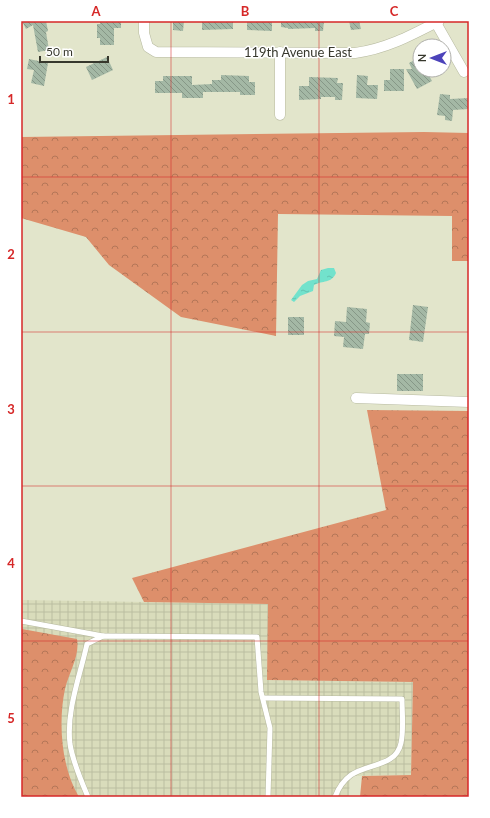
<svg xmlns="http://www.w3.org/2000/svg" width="490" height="818" viewBox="0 0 490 818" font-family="Lato,sans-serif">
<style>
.industrial{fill:url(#industrial-grid)}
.forest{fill:url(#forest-crowns)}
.water{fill:url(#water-ripples)}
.building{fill:url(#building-back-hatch)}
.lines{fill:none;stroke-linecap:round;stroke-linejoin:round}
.service-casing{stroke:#b7baa0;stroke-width:6}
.minor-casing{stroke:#b7baa0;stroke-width:11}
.service{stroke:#fff;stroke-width:5}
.minor{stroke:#fff;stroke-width:10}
.grid{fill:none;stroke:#d62828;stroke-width:1;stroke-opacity:0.55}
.labels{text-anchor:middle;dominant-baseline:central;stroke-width:3;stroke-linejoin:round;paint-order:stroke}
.street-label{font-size:13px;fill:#37382d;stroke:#fff}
.neatline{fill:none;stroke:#d62828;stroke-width:1.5}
.grid-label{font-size:13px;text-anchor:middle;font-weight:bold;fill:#d62828}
</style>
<defs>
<pattern id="industrial-grid" width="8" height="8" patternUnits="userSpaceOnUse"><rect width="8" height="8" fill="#d9dcbb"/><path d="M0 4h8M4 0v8" fill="none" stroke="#bbbea1"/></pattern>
<pattern id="forest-crowns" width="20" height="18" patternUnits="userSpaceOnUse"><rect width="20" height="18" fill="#dd8f6b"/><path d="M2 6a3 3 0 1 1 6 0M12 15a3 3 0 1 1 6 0" fill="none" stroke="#b47658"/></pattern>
<pattern id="water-ripples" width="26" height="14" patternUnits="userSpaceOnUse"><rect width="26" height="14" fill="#72e2cc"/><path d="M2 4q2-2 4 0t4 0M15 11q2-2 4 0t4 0" fill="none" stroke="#63c3b0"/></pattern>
<pattern id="building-back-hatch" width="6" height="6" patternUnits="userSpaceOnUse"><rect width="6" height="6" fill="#a4b8a5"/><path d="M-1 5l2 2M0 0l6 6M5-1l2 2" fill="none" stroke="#869787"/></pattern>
</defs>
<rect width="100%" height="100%" fill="#e2e5cb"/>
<path class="industrial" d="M21 600 269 604 267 680 413 682 411 775 350 776 349 797H21Z"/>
<g class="forest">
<path d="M424 132 469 133V261H452V216L278 214 276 336 181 317 109 265 86 237 21 218V137Z"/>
<path d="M367 410 469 411V797H360L362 776 411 775 413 682 267 680 268 604 144 602 132 578 386 510Z"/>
<path d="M22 629 77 639C80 656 69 672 65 689 58 722 61 767 79 797H21Z"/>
</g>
<path class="water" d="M328 268H334L336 273C331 284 323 280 314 285L313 291 300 296 294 302 291 300 302 285 308 281 317 279 321 270Z"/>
<g class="building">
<path d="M22 21H46L48 31 46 32 49 50 38 52 33 25 26 29Z"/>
<path d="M100 21H121V28H114V45H100V38H97V24H100Z"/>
<path d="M173 21H184L183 31 173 30Z"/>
<path d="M202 21H233V29L202 30Z"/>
<path d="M247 21H272V31L247 30Z"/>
<path d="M281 21H324L323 31H315V28L288 29V28L281 27Z"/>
<path d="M349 21H359L361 29 351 30Z"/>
<path d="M107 57 113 70 92 80 86 67Z"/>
<path d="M420 57V70H426L432 81 417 89 406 69H412L409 63Z"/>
<path d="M29 59 48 63 44 86 31 83 34 70 27 69Z"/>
<path d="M390 69H404V91H384V80H390Z"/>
<path d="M221 75 249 76V82H255V95H240V92H203V98H182V93H155V81H163V76H192V85L212 84V80H221Z"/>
<path d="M357 75 368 76 367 85H378L377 99 356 98Z"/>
<path d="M309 77 338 78 337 83H343L342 100H335V97H321V99L299 100V86H309Z"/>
<path d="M440 94 450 95V99L469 98V109L453 110 452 121 445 120V116L437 115Z"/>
<path d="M413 305 428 307 423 342 409 340Z"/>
<path d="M347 307 367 309 366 322 370 323 369 334H365L363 349 343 347 344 337 334 336 335 321 346 322Z"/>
<rect x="288" y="317" width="16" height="18"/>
<rect x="397" y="374" width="26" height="17"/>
</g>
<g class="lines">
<defs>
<g id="service">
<path d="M21 621 103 636"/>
<path d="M263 698 402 699C402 713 404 729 401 743 396 767 368 763 351 775 344 780 338 789 335 797"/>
<path d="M88 797C81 780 73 763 70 744 66 711 80 676 87 644L103 636 257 637 261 692 270 728 268 797"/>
</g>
<g id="minor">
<path d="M144 21V33L148 47 156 52 355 53C386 49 412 35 439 21"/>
<path d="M436 23 464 72"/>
<path d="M280 52V115"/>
<path d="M356 398 469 402"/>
</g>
</defs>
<use href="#service" class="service-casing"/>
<use href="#minor" class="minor-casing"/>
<use href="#service" class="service"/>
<use href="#minor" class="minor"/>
</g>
<path class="grid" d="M171 21V797M319 21V797M21 177H469M21 332H469M21 486H469M21 641H469"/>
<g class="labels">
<g class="street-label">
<text x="298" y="52">119th Avenue East</text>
</g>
</g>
<rect width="490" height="818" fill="none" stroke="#ffffff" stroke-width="44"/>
<g transform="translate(432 58) rotate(270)"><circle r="19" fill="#ffffff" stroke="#afafab"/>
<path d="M0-3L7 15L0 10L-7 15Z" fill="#4c43ba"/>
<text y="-6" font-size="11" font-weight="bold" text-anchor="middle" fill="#37382d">N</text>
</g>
<path d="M40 56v6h68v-6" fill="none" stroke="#37382d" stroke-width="2"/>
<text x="46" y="56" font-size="12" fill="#37382d" stroke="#ffffff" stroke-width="3" paint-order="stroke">50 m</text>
<rect x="22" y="22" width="446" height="774" class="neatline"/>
<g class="grid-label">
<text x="96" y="16">A</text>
<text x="245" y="16">B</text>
<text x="394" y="16">C</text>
<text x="11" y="104">1</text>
<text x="11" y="259">2</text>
<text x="11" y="414">3</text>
<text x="11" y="568">4</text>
<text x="11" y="723">5</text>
</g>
</svg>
